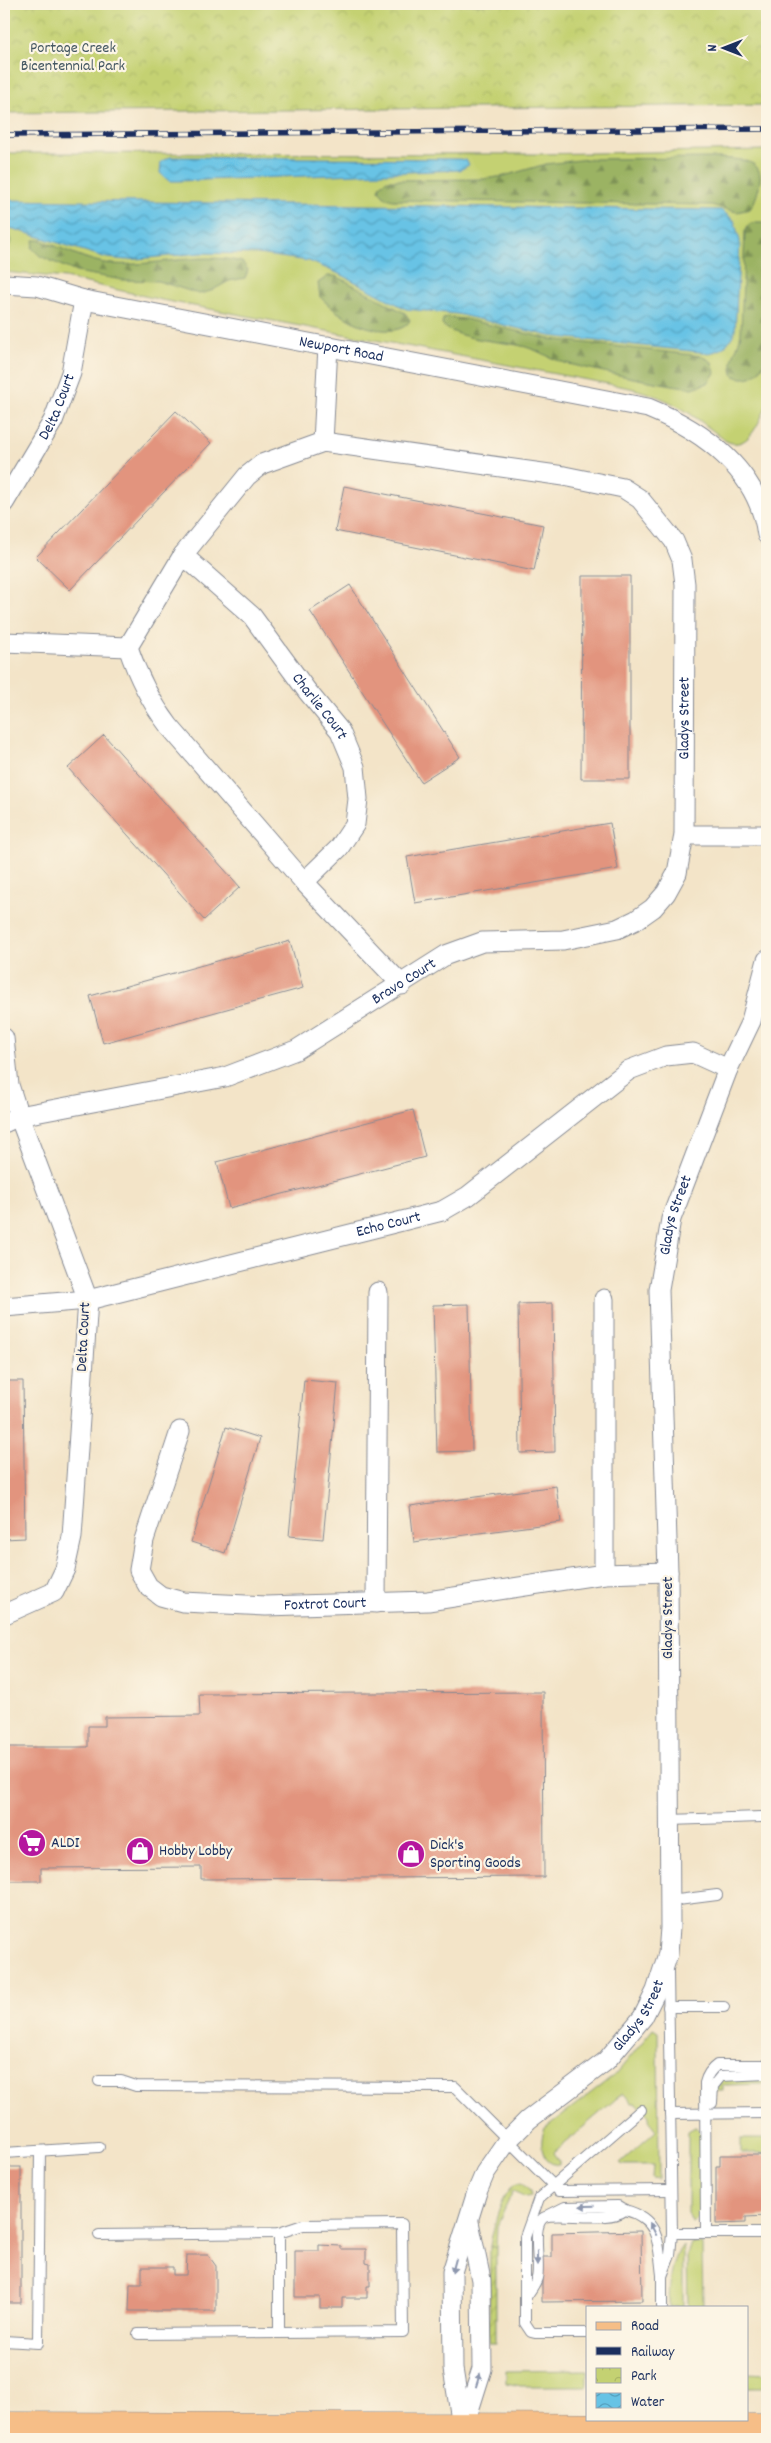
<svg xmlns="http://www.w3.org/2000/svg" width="771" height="2443" viewBox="0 0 771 2443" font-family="Dekko,sans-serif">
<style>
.grass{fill:#c4d172;stroke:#708068}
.forest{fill:url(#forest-firs);stroke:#5b7161}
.park{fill:url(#park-crowns);stroke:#708068}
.garden{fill:url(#garden-furrows);stroke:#708068}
.water{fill:url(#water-waves);stroke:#4179a2}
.building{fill:#e2947e}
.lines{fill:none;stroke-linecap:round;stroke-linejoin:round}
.service-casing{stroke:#878a93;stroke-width:12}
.minor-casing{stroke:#878a93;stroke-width:21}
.primary-casing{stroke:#878a93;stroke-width:29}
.service{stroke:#fff;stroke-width:10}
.minor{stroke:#fff;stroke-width:19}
.primary{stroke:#f6be87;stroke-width:28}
.rail-casing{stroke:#1b2f5e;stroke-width:5.5}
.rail{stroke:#fcf5e5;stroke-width:4;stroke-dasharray:11;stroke-linecap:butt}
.oneway{fill:#8d97ae}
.labels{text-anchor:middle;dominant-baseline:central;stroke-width:4.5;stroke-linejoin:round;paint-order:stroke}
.park-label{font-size:16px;fill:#455863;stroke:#fcf5e5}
.street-label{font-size:16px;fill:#1b2f5e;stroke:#fcf5e5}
.poi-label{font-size:16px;fill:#1b2f5e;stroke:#fcf5e5;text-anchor:start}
</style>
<defs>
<pattern id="forest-firs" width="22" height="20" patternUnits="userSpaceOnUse" patternTransform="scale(1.25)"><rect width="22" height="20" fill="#9bb364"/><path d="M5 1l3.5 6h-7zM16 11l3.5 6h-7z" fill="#7e9256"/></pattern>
<pattern id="park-crowns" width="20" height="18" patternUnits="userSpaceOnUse" patternTransform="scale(1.25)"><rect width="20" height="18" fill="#c4d172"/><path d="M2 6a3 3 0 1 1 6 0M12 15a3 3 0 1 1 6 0" fill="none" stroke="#a8b465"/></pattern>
<pattern id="garden-furrows" width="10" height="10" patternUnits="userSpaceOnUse" patternTransform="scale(1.25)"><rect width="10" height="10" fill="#c4d172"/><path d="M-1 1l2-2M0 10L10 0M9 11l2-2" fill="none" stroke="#a8b465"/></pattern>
<pattern id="water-waves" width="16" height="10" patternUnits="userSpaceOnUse" patternTransform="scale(1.25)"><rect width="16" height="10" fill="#67c3e5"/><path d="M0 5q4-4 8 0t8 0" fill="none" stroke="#549fbd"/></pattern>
</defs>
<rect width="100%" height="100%" fill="#fcf5e5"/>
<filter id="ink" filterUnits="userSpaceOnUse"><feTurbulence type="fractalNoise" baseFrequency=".02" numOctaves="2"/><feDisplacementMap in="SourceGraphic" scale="10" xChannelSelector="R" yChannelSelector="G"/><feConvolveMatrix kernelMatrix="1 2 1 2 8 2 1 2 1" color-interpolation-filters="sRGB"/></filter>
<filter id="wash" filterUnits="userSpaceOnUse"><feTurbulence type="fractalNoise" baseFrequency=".0096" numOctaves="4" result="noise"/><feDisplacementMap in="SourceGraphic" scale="20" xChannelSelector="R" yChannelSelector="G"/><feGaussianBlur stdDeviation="1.12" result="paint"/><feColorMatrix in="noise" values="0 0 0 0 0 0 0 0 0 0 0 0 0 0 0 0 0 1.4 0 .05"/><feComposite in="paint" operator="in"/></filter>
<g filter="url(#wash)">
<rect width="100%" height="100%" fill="#f3e4c8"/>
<g class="grass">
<path d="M767 150V405C759 421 749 452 726 441 690 413 676 400 630 388L162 300 65 278 4 272V153L535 154Z"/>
<path d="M653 2029 658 2032 659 2179 652 2178 653 2165H623L620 2163 656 2131 648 2121 649 2116 637 2103H632L623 2093 553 2153 559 2161V2165C540 2164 539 2141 545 2128L617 2073Z"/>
<path d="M767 2077V2084L723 2085V2091H716L723 2079Z"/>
<path d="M695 2127 701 2129V2217L692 2222 688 2213V2131Z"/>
<rect x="741" y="2139" width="26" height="14"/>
<path d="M521 2183 530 2191 531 2196 526 2197 513 2191 497 2226 496 2248 490 2246C493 2230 502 2184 521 2183Z"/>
<path d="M691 2243 702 2244 703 2307H688L687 2255Z"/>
<path d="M683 2245V2307H669C669 2289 671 2259 683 2245Z"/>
<path d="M587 2370V2386H521L506 2383V2371Z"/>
<path d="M747 2373 767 2374V2388H747Z"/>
</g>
<g class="forest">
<path d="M720 158C741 160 766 158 759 187 757 195 755 202 750 209L737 212 711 205 393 200 386 198 379 190 381 184 387 180 484 179 504 176 546 164 588 159Z"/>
<path d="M756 222H763L767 227V355C764 371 751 383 734 376 727 359 739 349 741 332L745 231 749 224Z"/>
<path d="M4 230 9 233 12 241 4 253Z"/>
<path d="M34 240H40C63 248 88 262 112 264 155 267 199 251 242 262L248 270 245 278 229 281 211 291 199 294 158 281 123 280 76 272 40 256 32 248Z"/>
<path d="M328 276H335L344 280 405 313 410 320C403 336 372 330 359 324 345 319 330 307 320 297L318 283Z"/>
<path d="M447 317 465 319 550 339 702 356 712 362 715 373 708 383 692 388C650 382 606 373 565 363 551 359 540 351 526 347 501 340 463 342 442 325L443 319Z"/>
</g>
<path class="park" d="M4 4H767V105L4 113Z"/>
<path class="garden" d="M490 2246 496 2248V2343H489Z"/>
<g class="water">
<path d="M170 157 459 159 466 160 469 165 460 170 178 181H169L160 173 161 162Z"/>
<path d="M4 200 721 210 734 220 740 241 735 331C729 344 723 350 709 353L550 336 457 314 406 309 344 276 309 261 258 254 201 253 126 260 107 258 4 226Z"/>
</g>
<g id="blocks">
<g class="building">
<path d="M176 411 211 443 70 590 36 557Z"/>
<path d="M344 486 543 525 534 571 335 531Z"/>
<path d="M582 576H630V779H581Z"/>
<path d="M350 585 460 757 421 782 310 611Z"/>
<path d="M104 735 240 887 204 920 68 768Z"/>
<path d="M610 823 618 869 415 903 407 857Z"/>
<path d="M290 941 303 988 103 1043 90 996Z"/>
<path d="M413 1110 425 1157 229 1208 217 1162Z"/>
<path d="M553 1303 555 1452 520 1453 518 1304Z"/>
<path d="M469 1304 472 1451 437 1452 433 1305Z"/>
<path d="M304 1380 338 1383 323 1539 289 1536Z"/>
<path d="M4 1381H23L25 1538 4 1539Z"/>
<path d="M226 1427 260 1438 225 1553 191 1542Z"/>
<path d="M556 1486 561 1522 414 1542 410 1506Z"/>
<path d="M543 1692 544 1877 201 1879V1867L41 1868V1881H4L5 1747H88V1726H105V1717L200 1716 199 1694Z"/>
<path d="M720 2155H767V2216L746 2217V2223L716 2224V2166H720Z"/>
<rect x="4" y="2167" width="17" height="136"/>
<path d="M641 2231 642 2301 542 2302V2257H552V2233Z"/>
<path d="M319 2245 341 2246V2249H366V2263L370 2264V2286H367V2298H342V2308H320V2297H295V2251H319Z"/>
<path d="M187 2255H208L216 2266V2311H129L130 2284H142V2267H173V2275H186Z"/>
</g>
</g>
</g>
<g filter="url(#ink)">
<use href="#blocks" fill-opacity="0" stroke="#878a93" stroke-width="1"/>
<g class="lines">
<defs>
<g id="service">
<path d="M669 1820 761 1817"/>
<path d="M670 1901 717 1895"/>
<path d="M668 2007H724"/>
<path d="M99 2081H121L136 2086 455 2087 559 2191 671 2190"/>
<path d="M712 2103 713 2086 721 2076 767 2074"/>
<path d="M670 2114 767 2113"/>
<path d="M4 2153 99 2147"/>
<path d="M549 2215 565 2207 618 2206 625 2210"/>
<path d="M279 2233V2332"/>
<path d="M672 2233H767"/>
<path d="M706 2233 705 2083C707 2075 710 2070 717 2065H767"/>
<path d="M99 2235 279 2233 303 2225 402 2224 403 2332 138 2334"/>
<path d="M525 2298C529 2292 535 2285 537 2278 541 2263 531 2228 543 2218 553 2210 608 2224 625 2210 661 2219 658 2245 662 2275"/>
<path d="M662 2307V2276L670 2255 672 2233 668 1972"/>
<path d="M587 2333H535L531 2332 525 2323V2237L539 2198 641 2110"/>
<path d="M4 2341 38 2343 40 2151"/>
</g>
<g id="minor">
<path id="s1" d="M4 284 37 286 84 300 648 408C704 431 759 471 767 535"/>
<path d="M323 442 328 346"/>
<path id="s2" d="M4 503 53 421 71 373 84 300"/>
<path id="s3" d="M183 555 252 616 307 691 340 731 355 767 358 799 355 824 339 848 304 882"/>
<path d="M4 642 128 647"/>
<path d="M684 835H767"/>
<path d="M4 1038 9 1085 19 1116 88 1300 72 1537 65 1569 54 1592 5 1614"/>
<path id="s4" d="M4 1123 19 1116 225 1077 296 1050 446 955 482 942 563 940 617 929 636 920 653 908 666 893 677 873 684 835 685 584 682 560 674 541 640 499 623 488 564 476 323 442 262 464 247 476 183 555 128 647C138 677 150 701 169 726L304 882 402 985"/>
<path d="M604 1299V1574"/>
<path id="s5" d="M4 1307 88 1300 442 1211 468 1196 629 1070 666 1056 693 1053 728 1069"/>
<path id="s6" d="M180 1431 144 1540 139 1570 148 1586 161 1596 183 1602 266 1606 428 1601 604 1574 668 1572"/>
<path d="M376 1603 378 1292"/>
<path d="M465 2423 482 2369 481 2280 469 2222"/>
<path id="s7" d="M464 2438 453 2369 452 2272 477 2192 485 2173 507 2141 528 2120 606 2061 643 2017 656 1991 668 1954 670 1928 668 1572 659 1290 671 1219 728 1069 751 1021 767 960"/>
</g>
<path id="primary" d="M4 2426 767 2428"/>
</defs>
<use href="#service" class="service-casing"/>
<use href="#minor" class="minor-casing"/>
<use href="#primary" class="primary-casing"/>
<use href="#service" class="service"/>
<use href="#minor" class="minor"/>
<use href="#primary" class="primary"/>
<defs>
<path id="rail" d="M4 135 767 129"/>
</defs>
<use href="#rail" class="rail-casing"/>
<use href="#rail" class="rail"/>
</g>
<defs><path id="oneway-solid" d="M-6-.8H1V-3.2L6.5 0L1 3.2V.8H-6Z" transform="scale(1.25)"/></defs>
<g class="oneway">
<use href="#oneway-solid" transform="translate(587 2206) rotate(179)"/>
<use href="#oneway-solid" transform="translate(653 2229) rotate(-118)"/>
<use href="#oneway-solid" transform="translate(537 2258) rotate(90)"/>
<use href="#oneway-solid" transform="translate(454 2266) rotate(105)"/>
<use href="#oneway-solid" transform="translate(478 2380) rotate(-73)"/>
</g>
</g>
<defs>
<symbol id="supermarket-disc" viewBox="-11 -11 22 22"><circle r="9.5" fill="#b5179e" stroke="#fcf5e5"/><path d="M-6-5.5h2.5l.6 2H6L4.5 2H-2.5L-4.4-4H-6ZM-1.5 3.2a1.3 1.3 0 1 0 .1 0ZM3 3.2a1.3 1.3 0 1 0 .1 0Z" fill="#fff"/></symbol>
<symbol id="shop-disc" viewBox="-11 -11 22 22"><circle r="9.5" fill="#b5179e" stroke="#fcf5e5"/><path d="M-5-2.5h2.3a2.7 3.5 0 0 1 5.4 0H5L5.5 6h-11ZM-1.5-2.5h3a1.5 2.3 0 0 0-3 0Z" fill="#fff"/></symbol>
</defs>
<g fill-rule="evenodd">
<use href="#supermarket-disc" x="16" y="1827" width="32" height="32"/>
<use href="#shop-disc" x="124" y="1835" width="32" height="32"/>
<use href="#shop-disc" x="395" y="1838" width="32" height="32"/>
</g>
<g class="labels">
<g class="park-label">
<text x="73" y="48">Portage Creek<tspan x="73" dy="18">Bicentennial Park</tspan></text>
</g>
<g class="street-label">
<text stroke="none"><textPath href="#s1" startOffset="344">Newport Road</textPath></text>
<text stroke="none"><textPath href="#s2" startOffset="110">Delta Court</textPath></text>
<text stroke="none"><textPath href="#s3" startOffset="205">Charlie Court</textPath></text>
<text stroke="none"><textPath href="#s4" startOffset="894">Gladys Street</textPath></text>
<text stroke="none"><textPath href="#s4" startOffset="430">Bravo Court</textPath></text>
<text stroke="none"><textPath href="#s7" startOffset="1304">Gladys Street</textPath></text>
<text stroke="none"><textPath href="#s5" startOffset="394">Echo Court</textPath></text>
<text transform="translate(84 1337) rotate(-87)">Delta Court</text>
<text stroke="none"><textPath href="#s6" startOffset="345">Foxtrot Court</textPath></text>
<text transform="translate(668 1618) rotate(-90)">Gladys Street</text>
<text stroke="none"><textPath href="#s7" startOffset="494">Gladys Street</textPath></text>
</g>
<g class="poi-label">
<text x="51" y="1843">ALDI</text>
<text x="430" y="1845">Dick's<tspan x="430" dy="18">Sporting Goods</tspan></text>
<text x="159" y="1851">Hobby Lobby</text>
</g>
</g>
<rect width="771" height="2443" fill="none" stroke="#fcf5e5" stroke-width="20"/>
<rect x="586" y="2306" width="162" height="115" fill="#fcf5e5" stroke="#a2a6af"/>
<rect x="596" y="2322" width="25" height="8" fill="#f6be87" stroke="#a2a6af"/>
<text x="631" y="2330" font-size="15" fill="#1b2f5e">Road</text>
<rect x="596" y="2347" width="25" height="8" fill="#1b2f5e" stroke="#a2a6af"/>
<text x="631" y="2356" font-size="15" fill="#1b2f5e">Railway</text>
<rect x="596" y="2368" width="25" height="15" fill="url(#park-crowns)" stroke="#a2a6af"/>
<text x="631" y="2380" font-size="15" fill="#1b2f5e">Park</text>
<rect x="596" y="2393" width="25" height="15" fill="url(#water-waves)" stroke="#a2a6af"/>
<text x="631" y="2406" font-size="15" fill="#1b2f5e">Water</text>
<g transform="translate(724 48) rotate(270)" stroke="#fcf5e5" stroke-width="4" paint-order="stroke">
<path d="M0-4L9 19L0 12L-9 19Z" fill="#1b2f5e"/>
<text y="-8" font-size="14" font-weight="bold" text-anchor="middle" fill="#1b2f5e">N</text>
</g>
</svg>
